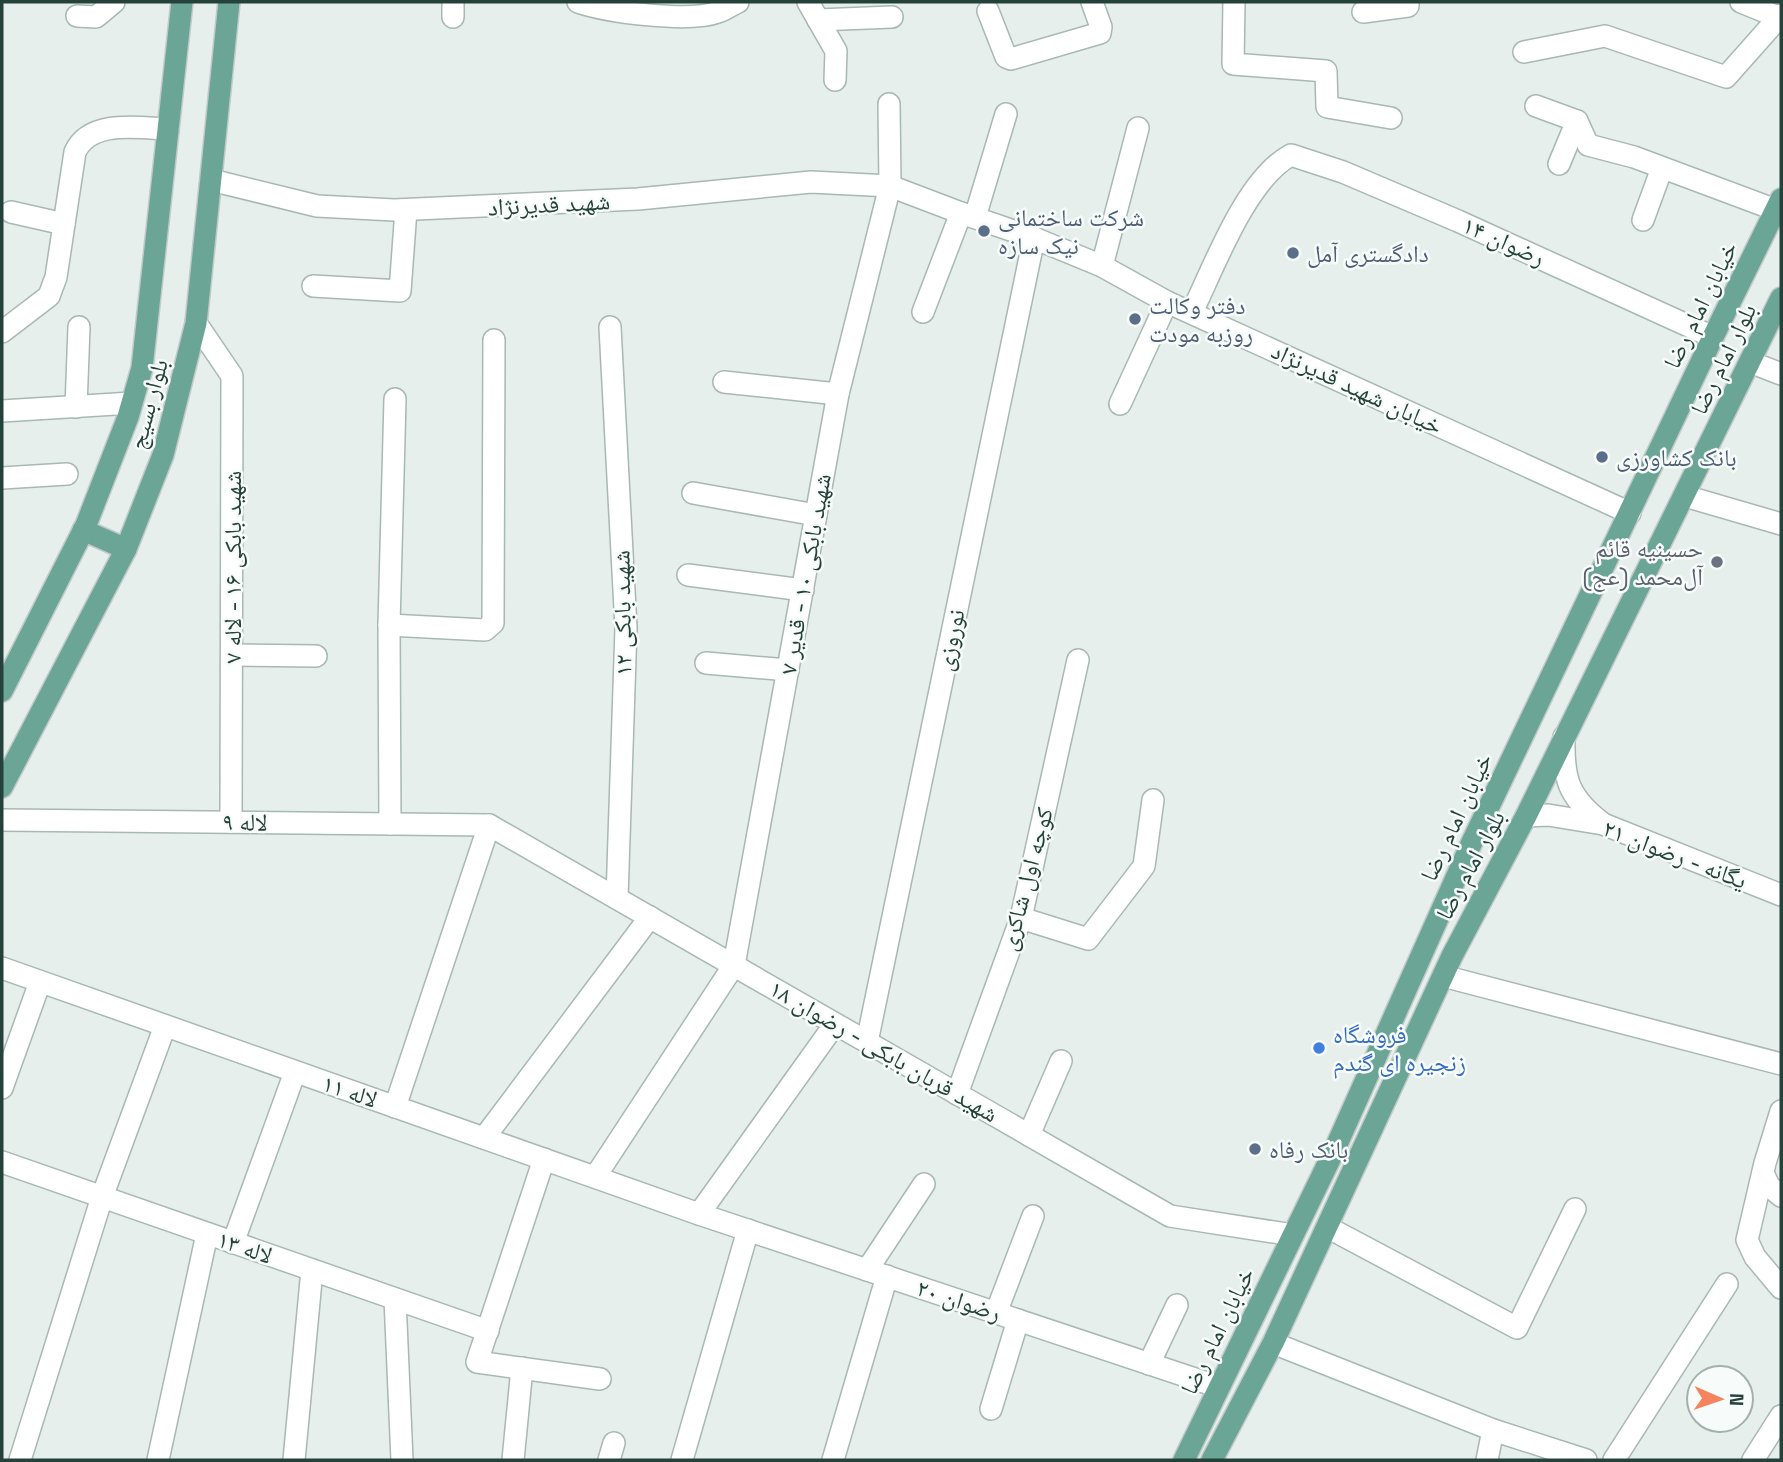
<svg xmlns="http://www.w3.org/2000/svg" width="1783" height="1462" viewBox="0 0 1783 1462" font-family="'Space Grotesk','Noto Naskh Arabic',sans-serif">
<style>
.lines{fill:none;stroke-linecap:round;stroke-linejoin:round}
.minor-casing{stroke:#a8b8b2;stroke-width:24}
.tertiary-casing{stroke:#a8b8b2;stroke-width:24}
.primary-casing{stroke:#c2cac8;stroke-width:24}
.minor{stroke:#fff;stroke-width:21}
.tertiary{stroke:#fff;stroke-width:21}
.primary{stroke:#6aa596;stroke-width:21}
.service-dot{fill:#5c6f8a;stroke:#f7fbf9;stroke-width:2.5}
.worship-dot{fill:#6b7280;stroke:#f7fbf9;stroke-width:2.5}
.shop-dot{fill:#3f7fe0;stroke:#f7fbf9;stroke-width:2.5}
.labels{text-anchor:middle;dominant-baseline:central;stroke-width:5;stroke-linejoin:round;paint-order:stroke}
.street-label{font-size:24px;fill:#24423a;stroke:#f7fbf9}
.service-label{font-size:24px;fill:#4e5e75;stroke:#f7fbf9;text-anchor:start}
.worship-label{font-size:24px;fill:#5b616d;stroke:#f7fbf9;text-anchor:end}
.shop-label{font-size:24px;fill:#366cbe;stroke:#f7fbf9;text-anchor:start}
</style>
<rect width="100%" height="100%" fill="#e6efeb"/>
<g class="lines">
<defs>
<g id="minor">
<path d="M578 2C608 12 689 23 718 12 725 10 731 5 738 2"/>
<path d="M808 2 836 51 835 80"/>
<path d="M1234 2 1233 64 1326 71 1327 107 1391 118"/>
<path d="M1741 2 1778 17"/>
<path d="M988 11 1006 57 1011 59 1100 33 1101 27 1092 2"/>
<path d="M1363 12 1408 6V2"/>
<path d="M77 16 96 17 114 2"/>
<path d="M453 17V2"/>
<path d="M818 20 892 17"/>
<path d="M1524 52 1605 36 1726 77 1781 15"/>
<path d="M1536 106 1577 121 1588 145 1634 157 1776 210"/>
<path d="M1559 164 1577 121"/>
<path d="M11 212 64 224"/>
<path d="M975 217 1006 114"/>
<path d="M1643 220 1662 168"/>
<path d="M1102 266 1138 128"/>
<path d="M313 286 400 291 406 210"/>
<path d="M923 312 961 213"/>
<path d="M1192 312C1214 267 1246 179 1291 155L1343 172 1458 221 1713 337"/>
<path d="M196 323 232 376 231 822"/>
<path d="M610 327 626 628 617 898"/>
<path d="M2 332 49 296 56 277 75 152C90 119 138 128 168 129"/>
<path d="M1750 362 1781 374"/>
<path d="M724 382 838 394"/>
<path d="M1120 404 1167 302"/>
<path d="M76 407 79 327"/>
<path d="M2 411 132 403"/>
<path d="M2 478 67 474"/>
<path d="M693 493 816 515"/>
<path d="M1685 496 1781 524"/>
<path d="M688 575 803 590"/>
<path d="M389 625 485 630 493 623 494 340"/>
<path d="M232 655 316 656"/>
<path d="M706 663 788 670"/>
<path d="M2 820 489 825 1170 1216 1293 1235"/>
<path d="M390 824 389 625 395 399"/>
<path d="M1021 918 1088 939 1144 866 1153 800"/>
<path d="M2 968 699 1214 1219 1387"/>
<path d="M1443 976 1781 1064"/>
<path d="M867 1042 1034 238"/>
<path d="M2 1088 40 982"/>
<path d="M957 1094 1021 918 1078 660"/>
<path d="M395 1107 489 825"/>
<path d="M1781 1111 1765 1163 1747 1240 1755 1257 1781 1288"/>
<path d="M1029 1135 1061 1061"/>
<path d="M484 1138 650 917"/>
<path d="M544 1159 477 1362 600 1379"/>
<path d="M2 1162 488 1331"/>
<path d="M1763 1173 1769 1186 1781 1196"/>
<path d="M595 1177 734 965 838 394 890 186 889 104"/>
<path d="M699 1214 835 1024"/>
<path d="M1327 1227 1517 1328 1575 1209"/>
<path d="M233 1243 295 1072"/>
<path d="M867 1270 924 1184"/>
<path d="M395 1299 402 1460"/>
<path d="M996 1313 1033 1216"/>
<path d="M1273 1343 1493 1430 1586 1460"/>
<path d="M1149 1364 1177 1305"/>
<path d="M991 1409 1018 1320"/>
<path d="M20 1460 102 1197 165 1026"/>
<path d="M158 1460 207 1234"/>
<path d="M294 1460 312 1270"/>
<path d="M513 1460 522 1368"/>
<path d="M609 1460 614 1443"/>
<path d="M682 1460 748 1230"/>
<path d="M833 1460 887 1276"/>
<path d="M1487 1460 1493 1430"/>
<path d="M1614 1460 1727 1284"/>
<path d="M1753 1460 1781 1416"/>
</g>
<g id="tertiary">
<path d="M211 180 317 206 394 210 638 199 811 182 890 186 961 213 1034 238 1102 266 1167 302 1630 513"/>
<path d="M1564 737C1563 779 1568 797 1602 823"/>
<path d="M1526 816 1548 815 1603 824 1781 895"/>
</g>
<g id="primary">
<path d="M83 530 126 549"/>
<path d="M2 691 86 525 128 417 142 368 182 2"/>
<path d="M2 787 126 549 163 455 196 323 229 2"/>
<path d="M1184 1460 1334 1151 1472 842 1713 337 1781 199"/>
<path d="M1212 1460 1273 1343 1452 956 1526 816 1781 298"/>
</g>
</defs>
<use href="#minor" class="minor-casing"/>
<use href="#tertiary" class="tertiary-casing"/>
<use href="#primary" class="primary-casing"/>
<use href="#minor" class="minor"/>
<use href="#tertiary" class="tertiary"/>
<use href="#primary" class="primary"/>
</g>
<g class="service-dot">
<circle cx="984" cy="231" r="7"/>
<circle cx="1293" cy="253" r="7"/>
<circle cx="1135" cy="319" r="7"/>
<circle cx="1602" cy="457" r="7"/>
<circle cx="1255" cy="1149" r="7"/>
</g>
<circle class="worship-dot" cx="1717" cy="562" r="7"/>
<circle class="shop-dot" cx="1319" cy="1048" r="7"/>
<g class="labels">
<g class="street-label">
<text transform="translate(549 204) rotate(-3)">شهید قدیرنژاد</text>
<text transform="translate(1504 241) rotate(24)">رضوان ۱۴</text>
<text transform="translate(1700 305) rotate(-64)">خیابان امام رضا</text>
<text transform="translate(1723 359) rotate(-64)">بلوار امام رضا</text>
<text transform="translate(1357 388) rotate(25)">خيابان شهيد قديرنژاد</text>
<text transform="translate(148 404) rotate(-75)">بلوار بسیج</text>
<text transform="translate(232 567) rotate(-90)">شهید بابکی ۱۶ - لاله ۷</text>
<text transform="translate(805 574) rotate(-80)">شهید بابکی ۱۰ - قدیر ۷</text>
<text transform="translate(622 613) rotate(-91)">شهید بابکی ۱۲</text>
<text transform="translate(950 640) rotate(-78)">نوروزی</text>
<text transform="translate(1456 817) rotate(-65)">خیابان امام رضا</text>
<text transform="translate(245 822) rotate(1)">لاله ۹</text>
<text transform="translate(1675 854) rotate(21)">یگانه - رضوان ۲۱</text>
<text transform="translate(1470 865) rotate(-62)">بلوار امام رضا</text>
<text transform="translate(1026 879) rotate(-75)">کوچه اول شاکری</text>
<text transform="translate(884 1051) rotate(30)">شهید قربان بابکی - رضوان ۱۸</text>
<text transform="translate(350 1091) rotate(19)">لاله ۱۱</text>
<text transform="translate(245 1247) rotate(19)">لاله ۱۳</text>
<text transform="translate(959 1300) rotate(18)">رضوان ۲۰</text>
<text transform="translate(1217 1331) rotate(-64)">خیابان امام رضا</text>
</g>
<g class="service-label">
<text x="998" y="217">شرکت ساختمانی<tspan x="998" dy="28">نیک سازه</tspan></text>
<text x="1307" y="253">دادگستری آمل</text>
<text x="1149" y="305">دفتر وکالت<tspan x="1149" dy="28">روزبه مودت</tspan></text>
<text x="1616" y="457">بانک کشاورزی</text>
<text x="1269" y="1149">بانک رفاه</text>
</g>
<g class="worship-label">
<text x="1703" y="548">حسینیه قائم<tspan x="1703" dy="28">آل‌محمد (عج)</tspan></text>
</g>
<g class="shop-label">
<text x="1333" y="1034">فروشگاه<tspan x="1333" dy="28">زنجیره ای گندم</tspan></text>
</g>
</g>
<rect width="1783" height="1462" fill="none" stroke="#24423a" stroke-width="7"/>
<g transform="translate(1720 1399) rotate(92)"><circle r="33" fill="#f7fbf9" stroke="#a3b1ad" stroke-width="2"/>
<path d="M0-5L12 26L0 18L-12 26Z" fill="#f4845f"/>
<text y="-10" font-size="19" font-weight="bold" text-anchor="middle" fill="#24423a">N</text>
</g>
</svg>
